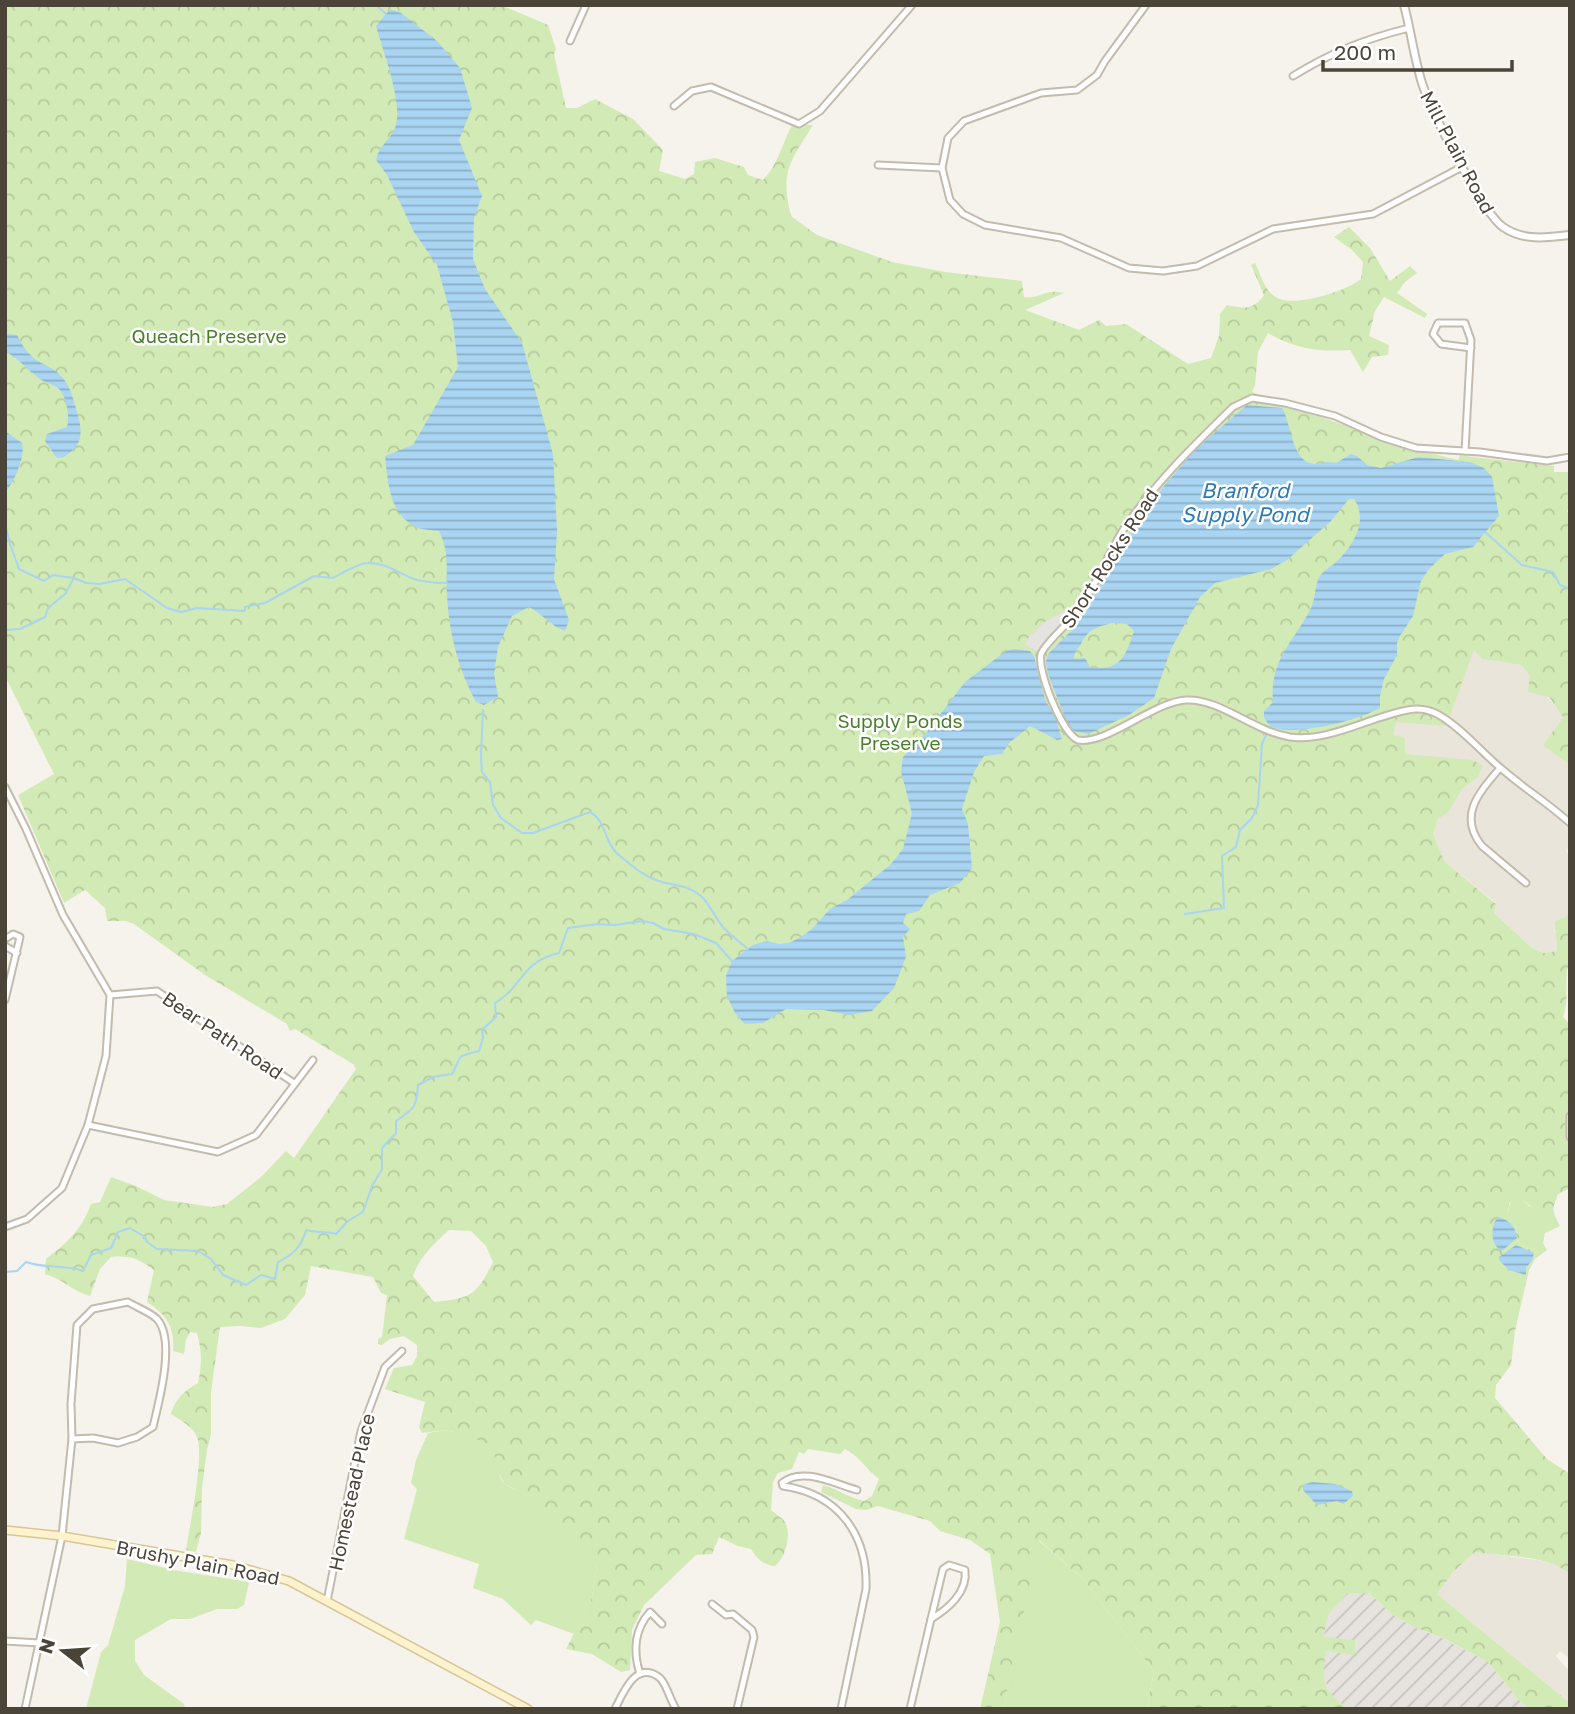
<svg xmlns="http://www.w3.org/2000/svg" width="1575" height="1714" viewBox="0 0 1575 1714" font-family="'Golos Text',sans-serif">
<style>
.residential{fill:#eae5da}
.industrial{fill:url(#industrial-furrows)}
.green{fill:#d2eab5}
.forest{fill:url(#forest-crowns);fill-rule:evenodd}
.parking{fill:#e5e3e0}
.water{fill:url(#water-rules);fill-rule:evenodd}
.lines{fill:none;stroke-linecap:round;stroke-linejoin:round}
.stream{stroke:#a9d4f2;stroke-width:2}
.minor-casing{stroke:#c2bbae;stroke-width:9}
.tertiary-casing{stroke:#c2bbae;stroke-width:10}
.secondary-casing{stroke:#d6c79b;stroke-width:10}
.minor{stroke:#fff;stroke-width:5}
.tertiary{stroke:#fff;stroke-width:6}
.secondary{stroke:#fff3cd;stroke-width:7}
.labels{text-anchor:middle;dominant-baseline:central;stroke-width:5;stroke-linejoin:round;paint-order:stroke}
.street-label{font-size:19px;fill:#4b4439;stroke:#fff}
.park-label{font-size:19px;fill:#4a7f2a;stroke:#fff}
.water-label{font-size:21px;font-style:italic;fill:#2e7ab2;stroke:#fff}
</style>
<defs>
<pattern id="industrial-furrows" width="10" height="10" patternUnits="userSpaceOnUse" patternTransform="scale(1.75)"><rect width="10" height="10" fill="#e6e2dd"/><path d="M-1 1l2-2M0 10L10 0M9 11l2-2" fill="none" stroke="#c7c3be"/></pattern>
<pattern id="forest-crowns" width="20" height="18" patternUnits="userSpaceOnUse" patternTransform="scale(1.75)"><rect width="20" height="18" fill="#d2eab5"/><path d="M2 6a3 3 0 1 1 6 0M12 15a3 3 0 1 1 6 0" fill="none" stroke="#b6ca9c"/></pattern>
<pattern id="water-rules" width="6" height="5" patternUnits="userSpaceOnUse" patternTransform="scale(1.75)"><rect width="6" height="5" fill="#a9d4f2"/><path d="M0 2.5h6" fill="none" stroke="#8caec5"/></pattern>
</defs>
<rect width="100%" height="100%" fill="#f6f3ec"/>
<g class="residential">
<path d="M1470 644 1482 659 1521 665 1563 716 1544 745 1570 765V848L1566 851 1570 857V912L1554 930 1558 939 1557 951 1544 953 1532 948 1494 913 1496 903 1445 862 1433 834 1438 819 1449 812 1462 789 1477 778 1404 754 1393 735 1391 718Z"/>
<path d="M1475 1552 1538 1560 1562 1567 1570 1574V1659L1560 1651 1556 1656 1570 1672V1703L1437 1594 1453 1572Z"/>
</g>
<path class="industrial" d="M1347 1593H1369L1392 1614 1414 1627 1442 1638 1488 1662 1519 1700 1530 1709H1349L1331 1696 1322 1674 1326 1651 1355 1654 1323 1638 1329 1614Z"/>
<g class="green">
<path d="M1520 1197 1529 1206 1555 1216 1560 1226 1545 1233 1543 1243 1547 1250 1535 1259 1534 1252 1520 1244 1518 1239 1520 1234 1507 1215 1510 1203Z"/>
<path d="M446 1430C459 1434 477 1435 488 1444 499 1452 494 1471 504 1483 510 1489 521 1491 528 1496 554 1515 576 1542 597 1566L592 1598 574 1634 536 1620 531 1625 503 1599 473 1588 479 1564 404 1539 417 1489 411 1483 416 1460 428 1433Z"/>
<path d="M1038 1540 1083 1579 1154 1671 1147 1709H1003Z"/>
<path d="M127 1559 173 1570 249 1582 244 1605 237 1609H217L190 1619H171L135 1640V1661L144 1675 184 1704 185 1709H86L101 1652 108 1645 125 1586Z"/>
</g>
<path class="forest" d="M5 5H501L548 25 556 49 554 54 566 108H577L595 99 633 119 663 150 659 171 685 179 694 174 695 162 715 158 744 167 748 175 763 180C778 165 782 144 792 125H813C790 162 780 171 791 216L817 235 892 262 945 272 1022 281 1024 297C1043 299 1043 288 1064 293L1025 310 1079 330 1099 320 1106 326 1126 324 1188 364 1211 358 1219 336 1220 314 1227 305C1243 309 1254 310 1264 295L1251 265 1255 263C1261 275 1265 294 1280 299 1298 306 1347 291 1361 279L1363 262 1352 250 1334 237 1349 227 1370 248 1390 281 1410 266 1417 273 1405 282 1397 293 1427 314 1425 318 1384 297 1375 311 1369 336 1389 345 1388 355 1372 357 1363 372 1350 350C1318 352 1296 349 1268 333L1258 352 1255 385 1252 392 1399 445 1458 460 1460 455 1473 457 1554 466V472H1570V502L1567 512 1570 514V765L1543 745 1563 717 1549 697 1528 692 1530 676 1521 665 1482 659 1474 650 1446 726 1396 722 1393 735 1405 738V754L1473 760 1483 766 1477 778 1462 789 1449 812 1438 819 1433 834 1445 862 1496 904 1494 913 1532 948 1544 953 1557 951C1558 940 1554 932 1555 921L1564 918 1570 912V968L1567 969C1565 986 1569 1001 1563 1017L1570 1025V1188L1558 1194 1553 1208 1555 1216 1542 1214 1520 1198 1509 1203 1507 1215 1521 1234 1518 1240 1520 1244 1534 1252 1535 1259 1529 1270 1515 1331 1511 1365 1496 1385 1495 1398 1547 1459 1570 1474V1574C1546 1554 1504 1557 1475 1552L1453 1572 1437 1594 1570 1703V1709H1530L1519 1700 1488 1662 1443 1638 1414 1627 1392 1614 1369 1593H1347L1329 1614 1323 1637 1355 1640V1655L1326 1651C1321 1683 1323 1690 1349 1709H1147L1154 1671 1083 1579 1039 1540 1003 1709H980L1000 1622 990 1554 970 1540 940 1531 930 1521 878 1506 866 1510 856 1509 821 1492 823 1485C838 1489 849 1498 864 1501L872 1496 879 1479C866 1469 859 1456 845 1449L840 1454 808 1449 804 1454 799 1452 792 1469 778 1473 773 1482 771 1510C775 1513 782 1518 785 1522 792 1536 785 1558 775 1566 763 1565 757 1559 751 1549L738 1546 719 1537 712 1554 696 1555 644 1605 632 1630 630 1670 621 1672 592 1654 566 1649 592 1598 597 1566 565 1531 528 1496 505 1484 496 1469 494 1452 488 1444 469 1436 446 1430 422 1433 419 1427 425 1402 385 1389 394 1368 412 1365 417 1356V1345L404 1336 390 1339 382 1345 378 1344V1339L382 1337 387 1295 381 1293 373 1277 311 1266 305 1295 285 1319 261 1328 240 1326 220 1327 211 1392V1434L207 1450 202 1488 201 1533 196 1552 186 1550C190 1525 203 1462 198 1440 196 1428 180 1420 171 1414 175 1399 185 1390 198 1383 202 1365 202 1350 197 1333L190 1332 186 1340 184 1354 173 1351C175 1328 167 1315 147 1302L154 1270C139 1259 130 1255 111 1257L100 1269 90 1296C72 1291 63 1279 45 1274L46 1259C67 1243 82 1229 91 1204L100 1202 111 1177 136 1186 164 1200 213 1207 227 1204 261 1177 286 1151 294 1158 356 1069 353 1064 295 1029 290 1031 287 1024 205 975 134 924 126 921H107L105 908 85 890 64 903 18 795 54 774 5 676ZM449 1230 471 1231 486 1246 493 1262C476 1296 472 1298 434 1302L413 1276C420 1256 434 1244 449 1230Z"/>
<path class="parking" d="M1068 609 1073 612 1037 651 1025 645 1028 638 1046 621Z"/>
<g class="water">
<path d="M390 9 401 13 437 41 460 68 472 108 459 140 482 196 474 218 473 259 485 289 522 343 553 454 557 531 554 579 569 620 565 631C551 626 542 614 529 607L512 616 498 647 494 673 498 697 484 705 476 702C458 669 449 633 447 596 445 570 451 556 439 531 432 530 422 530 416 527 389 514 388 482 385 456L413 445 458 367 453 322 437 265 414 232 387 175 376 160C378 147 390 140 395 128 404 104 383 52 376 26Z"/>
<path d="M5 334 17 335C22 345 28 355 38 361 46 366 54 368 61 376 69 384 72 395 75 405 82 429 87 444 62 458L56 457 45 441 47 434 67 427C70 417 67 399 60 390 56 385 46 383 40 379 28 370 19 359 5 351Z"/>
<path d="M1247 405 1282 408C1291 421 1291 462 1314 464 1322 464 1325 461 1336 463L1351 454 1357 456 1367 465 1381 468 1418 457 1470 462 1484 468 1492 477 1499 516 1473 547 1445 554 1429 569 1421 581 1413 616 1400 636 1397 643V655L1384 679 1380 696V708C1359 720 1292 738 1270 726 1268 724 1265 719 1264 717V711L1273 702C1269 660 1294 642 1311 608 1316 598 1314 586 1320 576 1324 570 1331 567 1336 562 1353 546 1369 521 1354 499H1349L1331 521 1287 560 1271 569 1215 583 1200 597 1171 649 1154 698 1129 715 1088 734 1074 731 1068 727 1065 719 1057 724 1062 739 1057 740 1030 726 1009 743 1002 754 984 756 974 772 962 809 968 824 972 868 960 883 930 895 919 911 906 914 903 923 910 929 903 937 906 957 894 988 872 1011 849 1015 824 1010 786 1009 763 1023 745 1024 735 1013 727 996 726 976 732 961 753 945 767 941 779 944 789 943 799 938 811 930 830 909 847 900 890 865 903 849 912 813 901 772 903 757 923 737 965 682 1006 651 1014 649 1030 651 1034 656 1045 700 1056 718 1064 715 1048 674 1046 661 1049 653 1071 631 1086 612 1114 557 1163 487 1197 448ZM1112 623 1127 624 1134 631C1126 657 1119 672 1090 667L1085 658 1074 659C1074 652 1077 650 1081 644 1088 629 1097 627 1112 623Z"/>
<path d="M5 431 22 443C25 458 16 476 8 489H5Z"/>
<path d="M1498 1217C1509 1220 1515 1226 1517 1238L1502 1251C1490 1245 1490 1226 1498 1217Z"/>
<path d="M1516 1245 1534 1253 1532 1261 1526 1267V1275L1509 1270 1499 1260V1257Z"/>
<path d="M1312 1482 1335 1484 1352 1491 1353 1496 1343 1504 1337 1501 1317 1505 1303 1490V1485Z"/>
</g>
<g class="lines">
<g class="stream">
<path d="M376 5 386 14"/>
<path d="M5 523 10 544 19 569 44 581 53 575 73 578"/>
<path d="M1485 532 1522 565 1553 572 1560 585 1570 589"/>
<path d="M5 630 20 629 45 617 48 608 65 594 74 578 86 583 99 584 125 579 167 608 181 612 197 608 245 611V607L265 603 314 576 333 578C340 574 360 563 368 563 384 562 398 573 414 579 424 582 436 583 447 583"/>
<path d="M483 710 481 756 482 772 490 782 493 805 501 818 522 833H533L590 812C606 820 605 846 620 856 631 865 642 875 656 880 672 886 687 884 701 896 710 904 715 918 723 927 730 935 740 942 748 949"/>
<path d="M1185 914 1224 908 1222 856 1236 847 1240 830 1252 818 1258 805 1262 744 1266 735"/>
<path d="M5 1272 17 1271 26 1262C45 1269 64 1264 83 1271L91 1255 111 1248 118 1232 130 1228 145 1237 147 1242 157 1249 198 1251 211 1259 223 1275 246 1285 261 1275 275 1279 278 1262C293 1255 302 1246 306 1230 317 1233 325 1231 336 1234L348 1221 363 1212 372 1186 382 1169V1148L396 1133V1121C414 1109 417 1107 418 1085L433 1077 452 1074C464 1053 453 1058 479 1051L483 1038 482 1030 496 1017 495 1003C525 985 519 963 559 953L568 928 598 924 615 925 642 921 653 923 664 929 694 934 716 943 732 961"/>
</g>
<defs>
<g id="minor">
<path d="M1146 5 1105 61 1097 75 1077 90 1041 93 964 121 948 138 942 168 950 200 963 214 985 225 1061 238 1129 268 1163 271 1197 266 1273 229 1373 214 1462 167"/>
<path d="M570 41 586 5"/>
<path d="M1293 76C1332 52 1365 39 1409 28"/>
<path d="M674 106 692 91 711 87 799 124 820 111 912 5"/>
<path d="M878 165 942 168"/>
<path d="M1465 451 1471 340 1465 323H1438L1433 334 1441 344 1471 348"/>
<path d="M1570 457 1547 461 1480 452 1416 448 1381 437 1335 416 1285 403 1252 398 1233 407C1193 446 1155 483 1123 530 1107 556 1096 585 1079 610 1071 621 1044 644 1041 654 1037 671 1062 733 1078 740 1107 745 1153 702 1186 700 1219 698 1253 731 1290 737 1330 742 1369 717 1408 710 1418 708 1430 710 1439 715 1463 729 1482 753 1503 770 1525 789 1549 804 1570 823"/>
<path d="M1500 768C1480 792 1457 815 1482 846L1526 883"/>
<path d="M5 787 26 829 63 915 110 995 106 1056 88 1125 62 1188 27 1219 5 1227"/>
<path d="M5 939 13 934 20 937 5 1000"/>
<path d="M5 946 17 953"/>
<path d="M110 995 157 991 294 1083"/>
<path d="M1570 1116V1137"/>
<path d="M88 1125 218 1152 256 1135 313 1060"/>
<path d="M128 1302C136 1307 150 1312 157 1319 176 1340 159 1401 153 1427L137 1437 118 1443 93 1438 72 1439 71 1404 77 1325 93 1309Z"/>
<path d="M949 1565 965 1570C968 1592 948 1609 931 1619L943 1569Z"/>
<path d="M327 1601 361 1431 385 1367 402 1351"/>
<path d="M712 1604 726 1615 733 1614 752 1630 754 1637 737 1709"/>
<path d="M5 1641 40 1643"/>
<path d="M640 1674C633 1652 634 1630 650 1612L662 1624"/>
<path d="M25 1709 62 1536 72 1439"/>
<path d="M615 1709C623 1693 636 1659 660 1678 667 1685 670 1700 676 1709"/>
<path d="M841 1709 866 1589C868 1535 839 1494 783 1486L782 1483C802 1466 835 1484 857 1490"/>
<path d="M910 1709 931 1619"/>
</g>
<path id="tertiary" d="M1404 5C1411 31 1414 58 1422 83 1431 111 1482 212 1503 227 1523 241 1546 238 1570 235"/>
<path id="secondary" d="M5 1530 62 1536 233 1565 289 1581 528 1709"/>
</defs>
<use href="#minor" class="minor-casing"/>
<use href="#tertiary" class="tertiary-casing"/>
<use href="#secondary" class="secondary-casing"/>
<use href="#minor" class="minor"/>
<use href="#tertiary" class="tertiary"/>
<use href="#secondary" class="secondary"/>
</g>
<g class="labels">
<g class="street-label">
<text transform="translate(1458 152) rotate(62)">Mill Plain Road</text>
<text transform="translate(1109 558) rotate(-57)">Short Rocks Road</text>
<text transform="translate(223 1035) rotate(34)">Bear Path Road</text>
<text transform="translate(351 1492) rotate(-78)">Homestead Place</text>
<text transform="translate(198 1562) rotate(11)">Brushy Plain Road</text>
</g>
<g class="park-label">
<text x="209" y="335">Queach Preserve</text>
<text x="900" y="720">Supply Ponds<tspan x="900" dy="22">Preserve</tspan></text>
</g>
<g class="water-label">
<text x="1245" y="490">Branford<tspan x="1245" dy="24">Supply Pond</tspan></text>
</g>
</g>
<rect width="1575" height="1714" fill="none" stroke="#4b4439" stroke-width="14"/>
<g transform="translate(63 1651) rotate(287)" stroke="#ffffff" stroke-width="5" paint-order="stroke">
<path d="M0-5L12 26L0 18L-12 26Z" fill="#4b4439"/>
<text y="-10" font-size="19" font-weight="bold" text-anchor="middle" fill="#4b4439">N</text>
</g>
<path d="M1323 60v10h189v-10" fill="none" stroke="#4b4439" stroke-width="3.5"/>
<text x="1334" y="60" font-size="21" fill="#4b4439" stroke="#ffffff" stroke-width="5" paint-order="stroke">200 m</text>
</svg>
